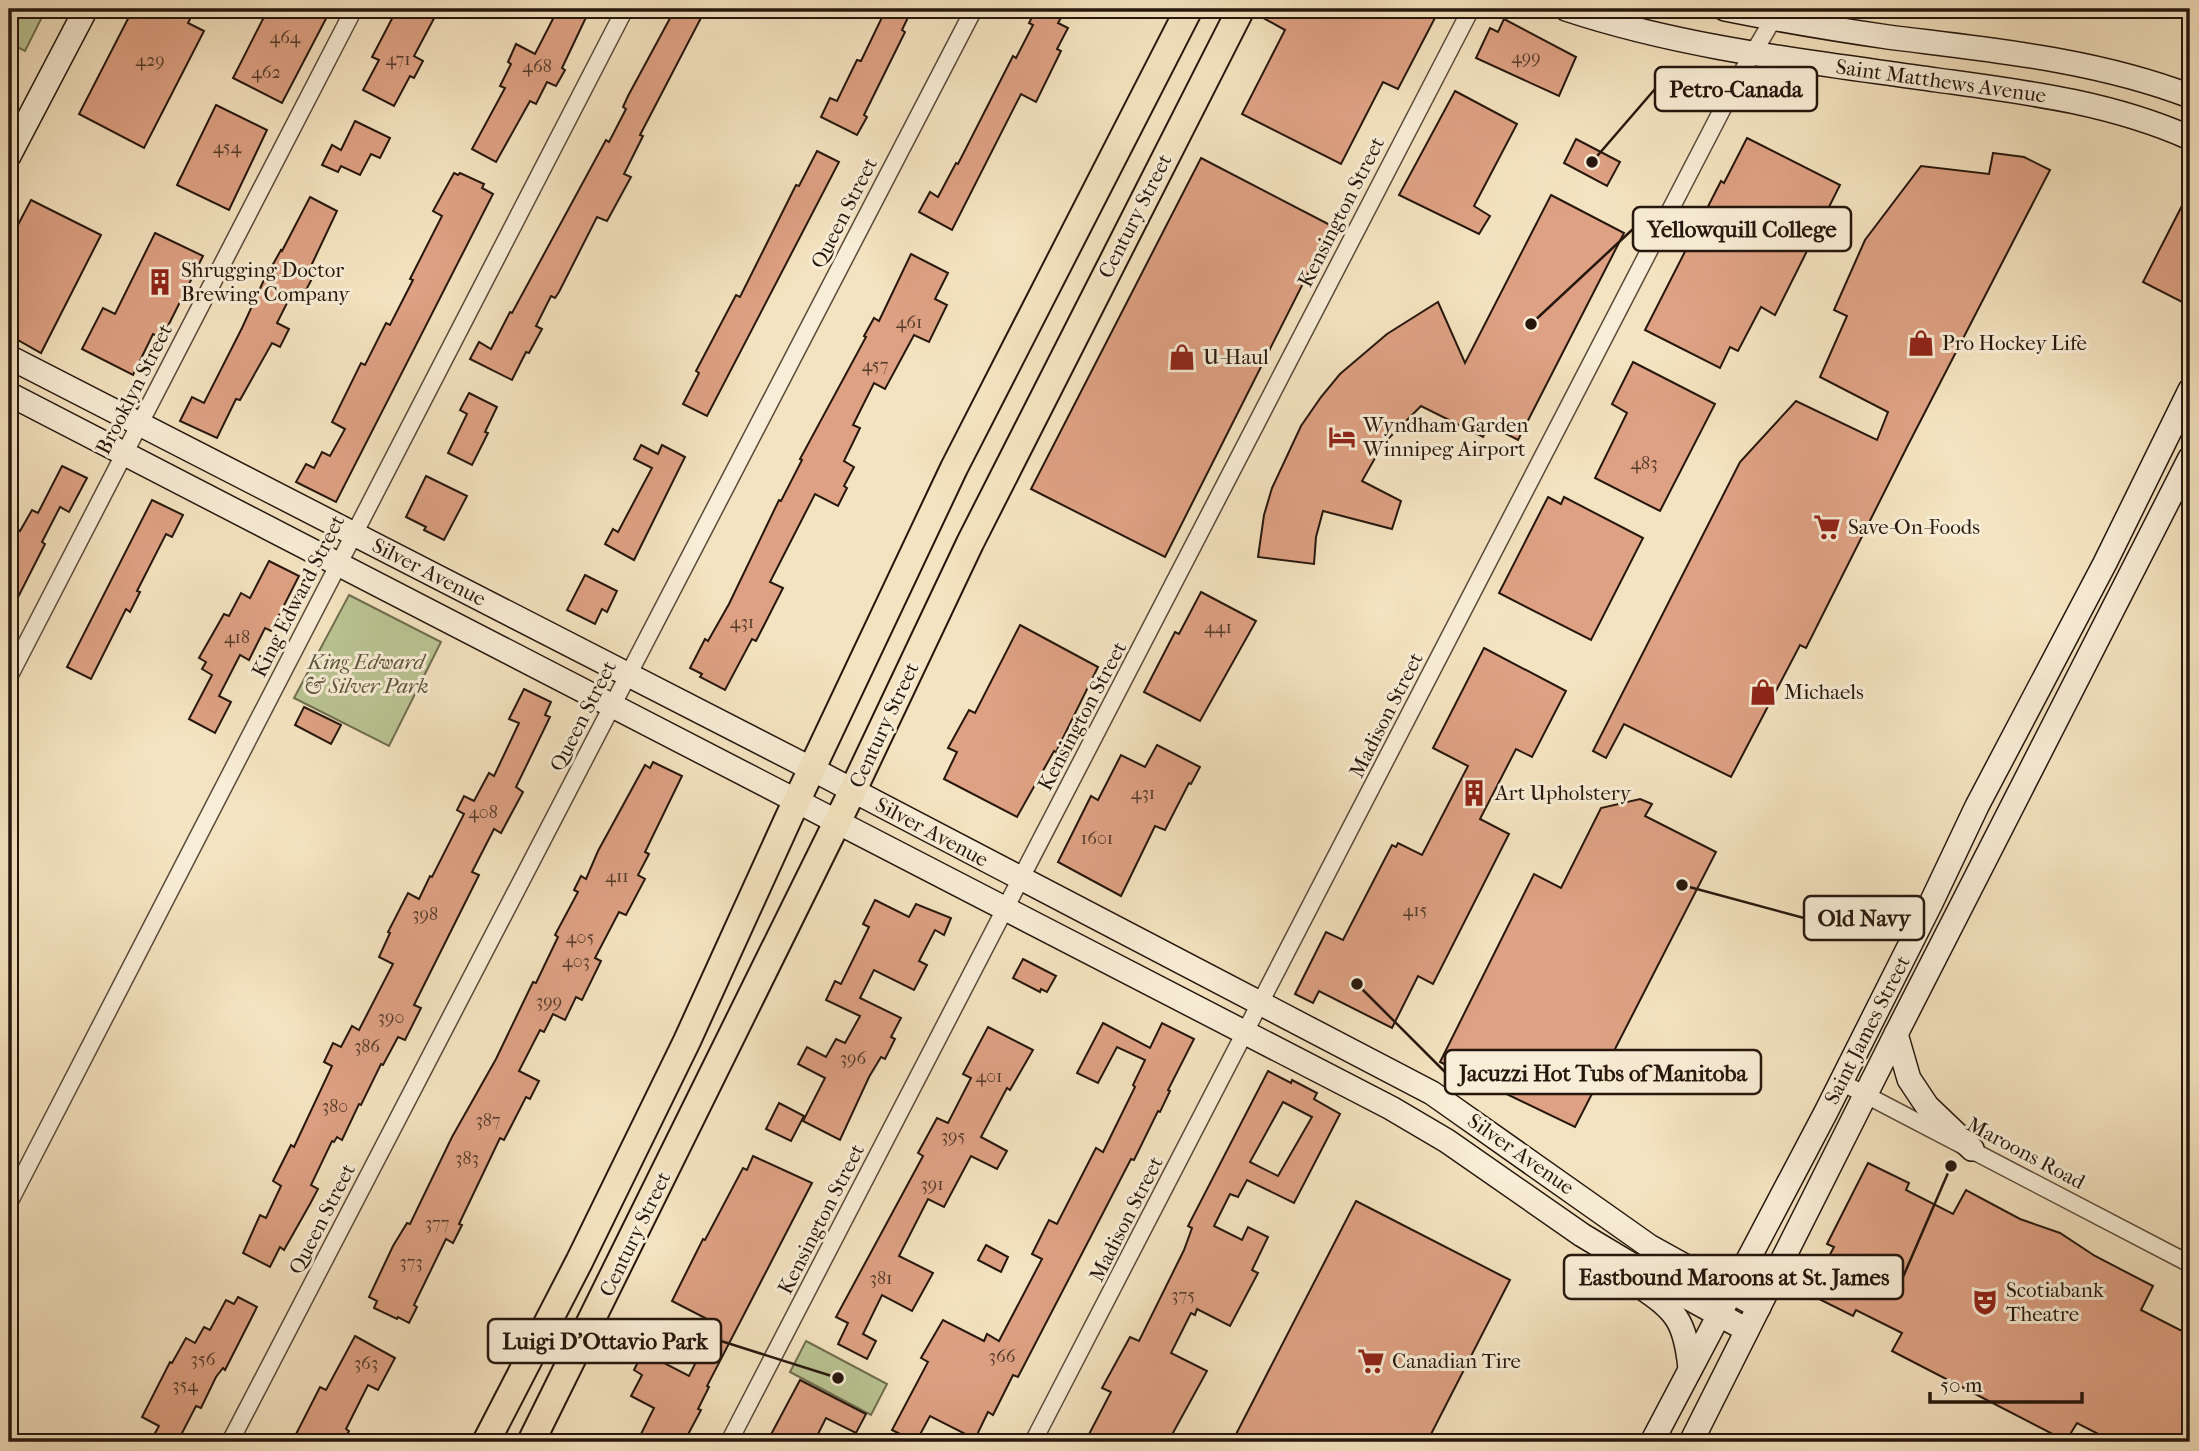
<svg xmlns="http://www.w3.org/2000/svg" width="2199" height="1451" viewBox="0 0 2199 1451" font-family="'IM FELL French Canon',serif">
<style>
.green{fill:#bac493;stroke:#706e50;stroke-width:2}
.building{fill:#dea183;stroke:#26170d;stroke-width:2;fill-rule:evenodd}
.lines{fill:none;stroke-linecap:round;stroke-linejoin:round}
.street-casing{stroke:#5a4a3a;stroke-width:19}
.secondary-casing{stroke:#26170d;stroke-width:26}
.primary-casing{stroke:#26170d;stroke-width:30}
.street{stroke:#f8edd6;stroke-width:16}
.secondary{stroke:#f8edd6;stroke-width:23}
.primary{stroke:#f4e3c0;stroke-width:26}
.labels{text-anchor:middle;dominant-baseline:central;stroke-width:6;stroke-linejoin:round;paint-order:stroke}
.number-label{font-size:18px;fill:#543a2a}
.street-label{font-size:21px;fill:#26170d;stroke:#f8edd6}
.poi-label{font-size:21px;fill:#26170d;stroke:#f8edd6;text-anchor:start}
.park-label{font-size:21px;font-style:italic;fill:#5a543c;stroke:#f8edd6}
.leader{fill:none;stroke:#26170d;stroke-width:2.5}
.callout-dot{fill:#26170d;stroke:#f8edd6;stroke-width:2.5}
.callout{fill:#f8edd6;stroke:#26170d;stroke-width:2.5}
.callout-label{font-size:23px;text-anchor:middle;font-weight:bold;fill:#26170d}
</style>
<rect width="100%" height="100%" fill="#f4e3c0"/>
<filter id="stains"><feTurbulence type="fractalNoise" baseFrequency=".00286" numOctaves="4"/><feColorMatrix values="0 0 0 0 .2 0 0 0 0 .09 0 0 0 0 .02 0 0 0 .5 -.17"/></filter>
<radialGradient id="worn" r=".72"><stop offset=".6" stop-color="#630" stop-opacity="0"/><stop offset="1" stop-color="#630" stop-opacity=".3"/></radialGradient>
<g class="green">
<path d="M9 9H46L25 51 9 43Z"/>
<path d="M349 595 441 642 389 746 294 698Z"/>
<path d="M806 1341 887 1384 871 1415 790 1372Z"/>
</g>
<g class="building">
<path d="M133 9H195L188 23 204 31 144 148 79 114Z"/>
<path d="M268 9H331L282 103 233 78Z"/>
<path d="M397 9H439L414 56 423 61 414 78 410 76 394 106 363 90 379 60 372 57Z"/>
<path d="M558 9H590L562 68 565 70 556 86 547 82 536 104 530 101 496 162 472 149 505 88 500 86 511 64 508 62 516 44 535 54Z"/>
<path d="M675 9H687L702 16 640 135 643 136 624 174 631 177 607 221 597 217 559 292 555 298 551 296 536 326 542 329 529 353 526 352 512 380 470 359 479 342 491 349 510 312 512 313 606 140 609 142 626 109 623 107 628 96Z"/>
<path d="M886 9H912L902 30 905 32 864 115 867 117 857 135 821 117 830 98 837 101 857 60 861 61Z"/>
<path d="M1036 9H1066L1058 23 1068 28 1057 49 1061 51 1036 102 1021 94 952 230 919 212 930 192 938 197 956 163 958 164 1013 56 1016 58 1033 25 1029 23Z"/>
<path d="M1257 9H1426L1437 14 1398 89 1383 82 1341 164 1242 114 1285 30 1256 14Z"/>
<path d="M1504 19 1576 57 1559 96 1476 58 1490 28 1498 32Z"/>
<path d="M1455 91 1517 124 1474 206 1490 216 1479 234 1399 195Z"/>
<path d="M216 105 267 130 229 210 177 185Z"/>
<path d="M355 121 390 138 380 158 371 154 360 175 341 166 338 172 322 165 332 145 341 150Z"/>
<path d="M1747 138 1840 185 1775 315 1761 307 1738 351 1730 347 1720 368 1645 330 1721 181 1724 183Z"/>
<path d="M1576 139 1620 162 1607 186 1564 163Z"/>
<path d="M817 151 839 162 707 416 683 404 699 373 696 371 736 295 740 297 796 185 799 186Z"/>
<path d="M1993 153 2024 157 2050 170 1907 447 1806 648 1800 645 1731 777 1624 724 1606 758 1593 751 1740 462 1796 401 1877 440 1888 412 1820 377 1847 316 1834 310 1865 240 1921 166 1989 174Z"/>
<path d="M1201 158 1332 226 1165 557 1031 489Z"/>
<path d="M454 173 458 175 460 173 484 184 482 188 493 194 336 502 296 482 306 464 314 468 322 452 330 456 345 429 332 422 361 363 365 365 386 323 390 325 413 280 410 279 442 216 433 211Z"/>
<path d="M2190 190V287L2182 302 2143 282Z"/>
<path d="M1551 195 1624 233 1518 440 1489 425 1483 437 1421 406 1383 444 1362 481 1401 501 1392 529 1323 511 1316 537 1314 564 1258 557 1264 515 1272 488 1301 426 1321 397 1340 374 1387 334 1438 302 1465 363Z"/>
<path d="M310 197 337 211 311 266 317 269 304 294 294 289 277 323 289 329 280 347 272 343 240 400 236 399 217 438 180 421 192 397 204 403 242 328 263 282 281 250 282 251Z"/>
<path d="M31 200 101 235 41 353 9 335V242Z"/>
<path d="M155 233 203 256 162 338 153 334 133 375 82 349 103 308 115 314Z"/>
<path d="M911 254 948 273 935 299 947 305 929 342 914 335 885 389 874 383 853 425 860 428 844 461 854 467 844 486 847 488 838 506 815 494 770 582 783 588 756 641 752 639 725 690 700 677 702 674 690 668 705 639 708 641 729 604 779 500 781 501 802 460 800 459 866 337 864 336 874 318 879 321Z"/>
<path d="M1633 362 1715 404 1660 511 1595 478 1627 413 1612 404Z"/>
<path d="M469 393 497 407 485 432 488 433 472 465 448 453 467 414 460 410Z"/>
<path d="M641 445 658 454 662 445 685 457 634 560 605 544 613 529 618 532 652 468 634 459Z"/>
<path d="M62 466 87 478 69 512 60 507 42 542 45 544 9 615V546L17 529 20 531 32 510 38 513Z"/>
<path d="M426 476 467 496 444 540 424 530 426 527 406 517Z"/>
<path d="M1548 497 1561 504 1564 497 1643 538 1591 640 1499 593Z"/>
<path d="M152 500 183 515 172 537 166 534 137 591 140 592 130 612 126 609 91 679 67 667Z"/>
<path d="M269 561 299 576 271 631 265 628 249 660 240 655 219 696 231 702 215 733 189 719 212 675 202 669 206 662 199 658 224 614 229 616 241 593 250 598Z"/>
<path d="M585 575 617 591 607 612 602 609 595 624 567 610Z"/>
<path d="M1201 592 1256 621 1200 721 1144 692 1175 632 1179 634Z"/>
<path d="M1020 625 1098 667 1056 752 1054 751 1017 817 944 779 957 752 948 748 969 710 975 713Z"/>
<path d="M1484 648 1566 691 1532 757 1516 749 1480 819 1509 834 1433 984 1418 976 1392 1028 1319 991 1313 1003 1295 994 1326 932 1343 940 1392 845 1396 847 1398 843 1422 855 1468 766 1433 748Z"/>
<path d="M524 689 551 702 545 715 550 717 516 787 523 792 501 833 494 829 472 872 479 875 414 1005 421 1008 405 1040 398 1037 383 1065 381 1064 361 1105 359 1104 342 1140 337 1137 334 1142 332 1141 311 1185 318 1189 310 1204 284 1250 280 1247 270 1267 243 1253 260 1215 266 1218 281 1186 273 1181 291 1145 294 1147 332 1066 324 1062 333 1043 341 1047 352 1026 359 1030 393 964 379 957 390 933 388 932 408 893 419 899 430 876 432 877 464 814 457 810 464 796 474 801 489 773 494 776 519 723 509 719Z"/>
<path d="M304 707 341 725 331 744 295 725Z"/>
<path d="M1157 745 1200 767 1191 784 1189 783 1165 830 1155 826 1121 896 1058 862 1091 796 1098 800 1121 755 1145 767Z"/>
<path d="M653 762 682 776 645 852 649 854 638 875 645 879 626 915 619 912 595 958 601 961 582 1000 576 997 565 1020 553 1014 544 1032 540 1030 519 1071 539 1081 530 1099 526 1097 504 1140 500 1138 459 1224 462 1225 453 1243 446 1239 414 1305 417 1307 409 1323 398 1317 397 1319 374 1308 377 1301 369 1297 393 1246 407 1223 410 1224 452 1137 496 1059 533 982 536 983 558 937 555 935 578 892 574 890 581 876 586 879 598 851 645 765 650 768Z"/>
<path d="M1640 799 1652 804 1645 816 1716 852 1575 1127 1440 1062 1534 874 1561 888 1601 808Z"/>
<path d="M875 900 909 917 916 904 951 918 944 935 935 930 919 961 927 965 914 990 874 970 860 998 901 1018 891 1037 895 1039 885 1059 881 1057 869 1077 840 1140 803 1121 825 1078 798 1064 807 1047 826 1057 836 1039 845 1043 860 1016 826 1000 835 981 841 984 869 927 863 924Z"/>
<path d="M1023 959 1056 976 1047 992 1041 989 1040 992 1013 978Z"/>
<path d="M1103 1023 1150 1048 1162 1023 1194 1039 1168 1090 1170 1091 1160 1112 1158 1111 1134 1160 1131 1159 1018 1377 1013 1375 993 1415 988 1412 975 1439 930 1416 916 1442 892 1430 928 1362 921 1358 943 1320 984 1341 987 1334 999 1341 1042 1259 1032 1254 1049 1220 1057 1224 1096 1148 1103 1152 1135 1087 1133 1085 1145 1060 1117 1047 1098 1083 1077 1073Z"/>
<path d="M988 1027 1033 1050 1010 1090 1007 1088 981 1137 1007 1151 997 1169 971 1156 944 1207 928 1199 899 1256 933 1273 912 1311 882 1295 863 1334 876 1341 867 1359 838 1344 848 1323 836 1317 923 1156 918 1153 937 1118 948 1123 971 1078 963 1074Z"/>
<path d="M1268 1071 1291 1083 1292 1080 1317 1093 1314 1099 1340 1114 1294 1203 1247 1180 1238 1197 1230 1194 1214 1226 1242 1240 1248 1227 1268 1237 1252 1270 1258 1273 1230 1326 1197 1309 1195 1315 1191 1313 1171 1353 1207 1371 1168 1442H1085L1111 1392 1102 1388 1130 1337 1139 1341 1184 1250 1192 1228 1188 1226ZM1283 1102 1312 1117 1278 1176 1250 1162Z"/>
<path d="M779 1103 804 1116 791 1141 766 1129Z"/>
<path d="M753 1156 812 1183 707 1386 709 1387 698 1409 701 1410 684 1442H637L654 1408 631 1396 642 1375 634 1370 643 1352 689 1376 713 1328 709 1326 711 1321 672 1301 703 1239 705 1240 743 1168 747 1170Z"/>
<path d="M1868 1163 1909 1183 1906 1190 1953 1214 1966 1190 2020 1219 2060 1233 2095 1256 2153 1286 2141 1310 2190 1335V1442H2114L2077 1423 2066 1441 1892 1351 1902 1333 1856 1310 1853 1316 1809 1294 1834 1247 1827 1244Z"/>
<path d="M1356 1201 1510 1280 1427 1442H1232Z"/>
<path d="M986 1245 1008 1257 1001 1272 978 1260Z"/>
<path d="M238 1297 257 1307 225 1370 223 1368 216 1377 201 1408 196 1406 180 1437 178 1436 175 1442H150L159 1426 142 1417 170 1362 172 1363 186 1338 195 1343 204 1327 210 1330 226 1300 234 1304Z"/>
<path d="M355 1336 395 1358 378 1390 368 1385 346 1429 349 1431 343 1442H292L320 1387 326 1390Z"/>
<path d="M800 1380 866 1414 856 1433 826 1418 814 1442H767Z"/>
</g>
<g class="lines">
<defs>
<g id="street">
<path d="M9 677 354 9"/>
<path d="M1841 1082 2190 1264"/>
<path d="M9 1203 625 9"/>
<path d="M230 1442 974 9"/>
<path d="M729 1442 1471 9"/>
<path d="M1033 1442 1739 77 1778 11"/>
</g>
<g id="secondary">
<path d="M1566 9C1686 49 1812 62 1937 80 2024 92 2109 102 2190 138"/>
<path d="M1725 9C1779 20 1833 29 1888 37 1990 50 2093 59 2190 96"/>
<path d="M9 156 86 9"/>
<path d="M9 357 812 769 1432 1093 1649 1246 1759 1307"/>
<path d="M9 394 1391 1108 1447 1141 1582 1235 1672 1289 1747 1330"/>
<path d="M1896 1034 1909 1079 1927 1106 1972 1149"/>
<path d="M1638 1285C1677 1311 1685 1321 1690 1368"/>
<path d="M1652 1442 1826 1112 1931 903 1977 806 2105 563 2190 390"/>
<path d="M1691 1442 1896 1034 2190 458"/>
</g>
<g id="primary">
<path d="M486 1442 579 1262 687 1041 789 817 954 468 1189 9"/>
<path d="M531 1442 853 790 970 543 1241 9"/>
</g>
</defs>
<use href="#street" class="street-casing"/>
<use href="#secondary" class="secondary-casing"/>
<use href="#primary" class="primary-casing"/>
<use href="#street" class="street"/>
<use href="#secondary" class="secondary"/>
<use href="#primary" class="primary"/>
</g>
<defs>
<symbol id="building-bare" viewBox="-9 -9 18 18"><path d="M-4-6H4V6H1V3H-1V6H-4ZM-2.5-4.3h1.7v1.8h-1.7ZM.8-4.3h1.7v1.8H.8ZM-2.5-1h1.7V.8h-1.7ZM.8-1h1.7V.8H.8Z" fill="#8f2418" stroke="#f8edd6" stroke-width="2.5" paint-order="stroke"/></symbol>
<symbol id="shop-bare" viewBox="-9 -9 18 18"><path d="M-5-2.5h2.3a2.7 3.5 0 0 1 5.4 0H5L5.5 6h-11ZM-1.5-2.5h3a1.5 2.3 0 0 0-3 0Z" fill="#8f2418" stroke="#f8edd6" stroke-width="2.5" paint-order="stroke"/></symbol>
<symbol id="hotel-bare" viewBox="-9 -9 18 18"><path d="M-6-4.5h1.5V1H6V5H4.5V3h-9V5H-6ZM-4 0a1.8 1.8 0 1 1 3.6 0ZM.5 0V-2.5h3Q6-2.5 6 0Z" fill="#8f2418" stroke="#f8edd6" stroke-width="2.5" paint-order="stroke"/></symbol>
<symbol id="supermarket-bare" viewBox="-9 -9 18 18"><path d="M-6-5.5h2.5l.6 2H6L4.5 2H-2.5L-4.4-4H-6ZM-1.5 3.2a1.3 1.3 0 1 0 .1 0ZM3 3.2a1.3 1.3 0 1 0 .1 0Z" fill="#8f2418" stroke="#f8edd6" stroke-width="2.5" paint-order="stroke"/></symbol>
<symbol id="theatre-bare" viewBox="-9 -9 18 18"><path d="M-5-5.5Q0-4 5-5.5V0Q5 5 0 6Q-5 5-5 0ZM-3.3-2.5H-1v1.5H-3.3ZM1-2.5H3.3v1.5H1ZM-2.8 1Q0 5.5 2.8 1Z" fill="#8f2418" stroke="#f8edd6" stroke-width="2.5" paint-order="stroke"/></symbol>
</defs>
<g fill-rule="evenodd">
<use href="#building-bare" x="141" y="263" width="38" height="38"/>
<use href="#shop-bare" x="1902" y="324" width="38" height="38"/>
<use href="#shop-bare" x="1163" y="338" width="38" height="38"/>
<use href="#hotel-bare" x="1323" y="418" width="38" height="38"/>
<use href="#supermarket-bare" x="1808" y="508" width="38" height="38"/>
<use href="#shop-bare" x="1744" y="673" width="38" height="38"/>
<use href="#building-bare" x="1455" y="774" width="38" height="38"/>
<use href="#theatre-bare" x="1966" y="1283" width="38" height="38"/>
<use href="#supermarket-bare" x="1352" y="1342" width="38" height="38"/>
</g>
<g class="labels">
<g class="number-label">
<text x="285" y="37">464</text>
<text x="1526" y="57">499</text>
<text x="398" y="59">471</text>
<text x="150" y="60">429</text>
<text x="537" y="66">468</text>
<text x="266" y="72">462</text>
<text x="227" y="147">454</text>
<text x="909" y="322">461</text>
<text x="875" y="365">457</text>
<text x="1644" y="463">483</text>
<text x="742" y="622">431</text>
<text x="1218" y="627">441</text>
<text x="237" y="637">418</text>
<text x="1143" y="793">431</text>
<text x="483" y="812">408</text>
<text x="1097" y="838">1601</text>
<text x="617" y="876">411</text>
<text x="1415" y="910">415</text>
<text x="425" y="914">398</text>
<text x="580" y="937">405</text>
<text x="576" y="961">403</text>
<text x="549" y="1001">399</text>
<text x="391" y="1017">390</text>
<text x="367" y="1046">386</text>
<text x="853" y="1058">396</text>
<text x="989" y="1076">401</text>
<text x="335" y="1106">380</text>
<text x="488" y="1120">387</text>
<text x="953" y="1136">395</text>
<text x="467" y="1158">383</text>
<text x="932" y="1184">391</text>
<text x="437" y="1223">377</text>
<text x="411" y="1262">373</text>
<text x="881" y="1278">381</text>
<text x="1183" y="1295">375</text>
<text x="1002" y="1356">366</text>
<text x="203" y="1359">356</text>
<text x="366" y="1363">363</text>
<text x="185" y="1385">354</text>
</g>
<g class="street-label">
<text transform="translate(1941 81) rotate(8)">Saint Matthews Avenue</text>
<text transform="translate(1341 212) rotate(-63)">Kensington Street</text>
<text transform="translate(844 213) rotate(-63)">Queen Street</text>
<text transform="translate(1135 216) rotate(-63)">Century Street</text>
<text transform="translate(134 389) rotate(-63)">Brooklyn Street</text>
<text transform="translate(429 572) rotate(27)">Silver Avenue</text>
<text transform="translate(298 596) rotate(-63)">King Edward Street</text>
<text transform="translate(1386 715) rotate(-63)">Madison Street</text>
<text transform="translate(583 716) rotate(-63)">Queen Street</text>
<text transform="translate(1082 716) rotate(-62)">Kensington Street</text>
<text transform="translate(884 725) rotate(-65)">Century Street</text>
<text transform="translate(932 832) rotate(28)">Silver Avenue</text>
<text transform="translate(1867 1030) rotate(-63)">Saint James Street</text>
<text transform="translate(2026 1153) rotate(28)">Maroons Road</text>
<text transform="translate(1521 1154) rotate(35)">Silver Avenue</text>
<text transform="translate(322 1219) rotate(-63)">Queen Street</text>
<text transform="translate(821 1219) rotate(-63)">Kensington Street</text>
<text transform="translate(1126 1219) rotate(-63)">Madison Street</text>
<text transform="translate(635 1234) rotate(-64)">Century Street</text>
</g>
<g class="poi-label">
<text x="181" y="270">Shrugging Doctor<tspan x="181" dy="24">Brewing Company</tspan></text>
<text x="1942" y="343">Pro Hockey Life</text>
<text x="1203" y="357">U-Haul</text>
<text x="1363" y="425">Wyndham Garden<tspan x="1363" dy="24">Winnipeg Airport</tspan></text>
<text x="1848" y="527">Save-On-Foods</text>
<text x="1784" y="692">Michaels</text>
<text x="1495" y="793">Art Upholstery</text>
<text x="2006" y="1290">Scotiabank<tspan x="2006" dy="24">Theatre</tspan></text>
<text x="1392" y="1361">Canadian Tire</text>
</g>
<g class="park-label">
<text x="366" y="662">King Edward<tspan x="366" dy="24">&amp; Silver Park</tspan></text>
</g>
</g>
<path class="leader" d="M1592 162L1655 89M1531 324L1633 229M1682 885L1804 918M1357 984L1445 1072M1951 1166L1903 1277M838 1378L721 1341"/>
<g class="callout-dot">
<circle cx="1592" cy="162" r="7"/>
<circle cx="1531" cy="324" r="7"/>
<circle cx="1682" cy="885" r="7"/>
<circle cx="1357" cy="984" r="7"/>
<circle cx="1951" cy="1166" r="7"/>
<circle cx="838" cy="1378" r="7"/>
</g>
<g class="callout">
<rect x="1655" y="67" width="162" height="44" rx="7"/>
<rect x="1633" y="207" width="218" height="44" rx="7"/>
<rect x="1804" y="896" width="120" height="44" rx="7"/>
<rect x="1445" y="1050" width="316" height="44" rx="7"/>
<rect x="1564" y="1255" width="339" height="44" rx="7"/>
<rect x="488" y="1319" width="233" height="44" rx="7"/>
</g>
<g class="callout-label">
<text x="1736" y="97">Petro-Canada</text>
<text x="1742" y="237">Yellowquill College</text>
<text x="1864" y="926">Old Navy</text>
<text x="1603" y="1081">Jacuzzi Hot Tubs of Manitoba</text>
<text x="1734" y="1285">Eastbound Maroons at St. James</text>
<text x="605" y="1349">Luigi D'Ottavio Park</text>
</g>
<rect width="2199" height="1451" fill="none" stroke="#f4e3c0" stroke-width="35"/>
<rect x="10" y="10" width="2178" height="1430" fill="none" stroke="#26170d" stroke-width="3.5"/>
<rect x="18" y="18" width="2164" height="1416" fill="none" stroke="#26170d" stroke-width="2"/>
<path d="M1930 1392v10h152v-10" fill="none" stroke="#26170d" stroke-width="3.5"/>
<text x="1940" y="1392" font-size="21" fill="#26170d" stroke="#f8edd6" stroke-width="5" paint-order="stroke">50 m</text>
<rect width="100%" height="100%" filter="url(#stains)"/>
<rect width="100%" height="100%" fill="url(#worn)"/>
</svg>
